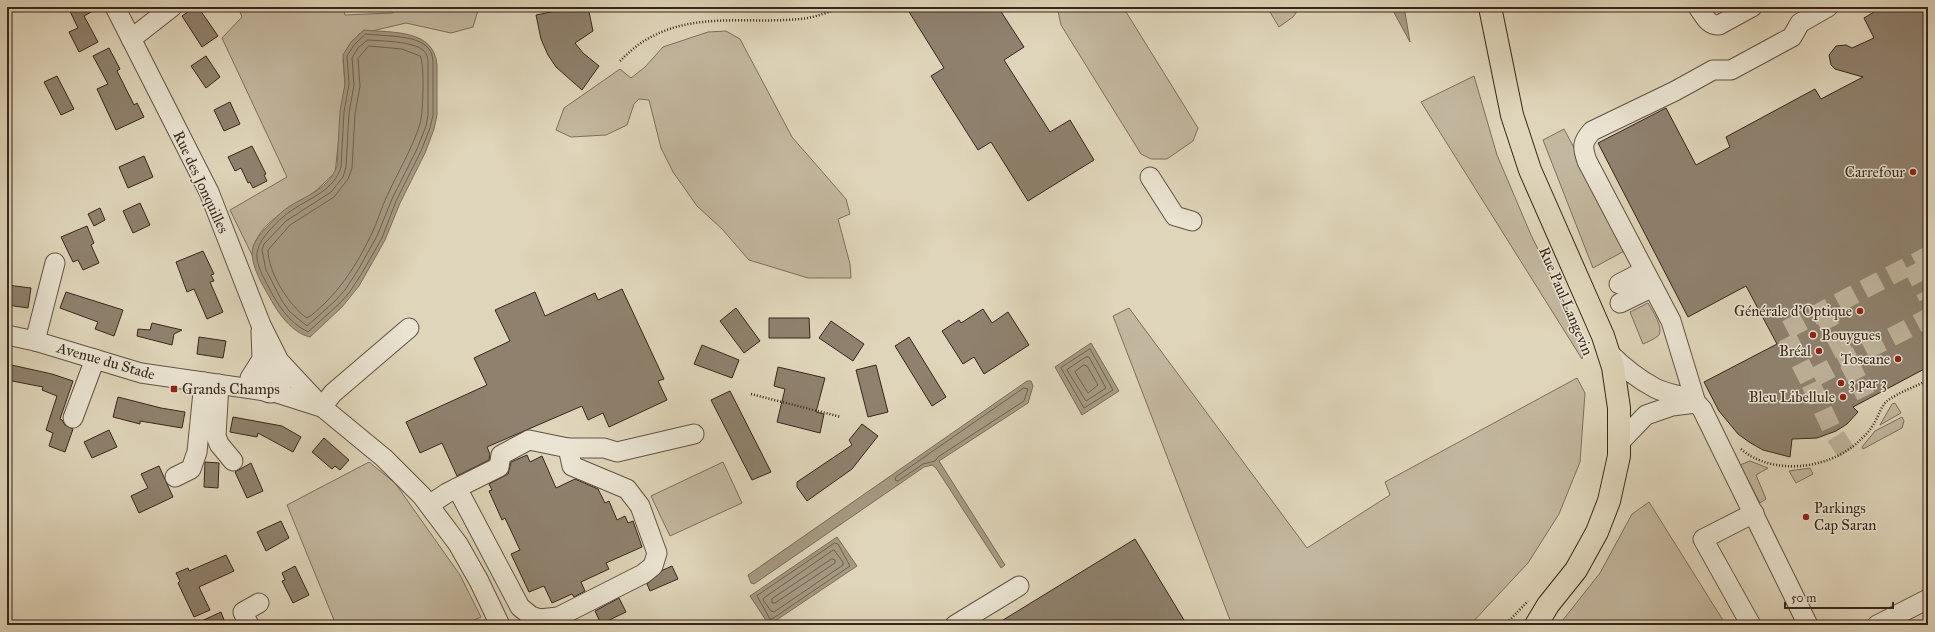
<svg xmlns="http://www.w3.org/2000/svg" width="1935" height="632" viewBox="0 0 1935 632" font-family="'IM FELL Great Primer',serif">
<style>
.green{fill:#c3b79f;stroke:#7e6e5e}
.water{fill:#a69a84;stroke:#7a6c5a}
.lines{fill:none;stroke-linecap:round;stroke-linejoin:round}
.shore{stroke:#6f6050;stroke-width:1}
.building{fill:#8f816e;stroke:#38261c}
.minor-tunnel{stroke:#beb29a;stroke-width:19;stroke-dasharray:19 10;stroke-linecap:butt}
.minor-casing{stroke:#625244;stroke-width:21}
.major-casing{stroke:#38261c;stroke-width:24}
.path{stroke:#38261c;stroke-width:2.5;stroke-dasharray:1 2;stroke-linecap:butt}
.minor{stroke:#eae4d2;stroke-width:19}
.major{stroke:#dfd5ba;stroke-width:22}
.poi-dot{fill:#8f2418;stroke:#eae4d2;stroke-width:1.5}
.labels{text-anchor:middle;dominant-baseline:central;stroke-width:3;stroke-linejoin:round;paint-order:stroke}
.poi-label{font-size:15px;fill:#38261c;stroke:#eae4d2;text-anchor:end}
.street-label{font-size:15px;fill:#38261c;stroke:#eae4d2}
</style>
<rect width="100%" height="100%" fill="#dfd5ba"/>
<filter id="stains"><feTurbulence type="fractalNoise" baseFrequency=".005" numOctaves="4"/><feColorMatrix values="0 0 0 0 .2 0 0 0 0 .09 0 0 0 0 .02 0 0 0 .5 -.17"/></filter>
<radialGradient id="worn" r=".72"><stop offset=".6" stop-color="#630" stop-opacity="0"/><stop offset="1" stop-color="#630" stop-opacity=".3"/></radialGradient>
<g class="green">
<path d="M238 7H343L345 15 392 13 402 7H479L473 27 451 33 406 23 359 34 343 60 345 84 335 173C326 180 318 190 309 196 287 210 252 226 253 257L230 210 287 177 222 38 242 17Z"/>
<path d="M1060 7H1123L1198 128 1193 141 1167 159H1151L1141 154 1061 25 1058 11Z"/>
<path d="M1267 7H1300L1293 17 1279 27Z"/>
<path d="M726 31 740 39 792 137 846 199 850 214 838 219 850 264 851 278H808L749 260 722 229 697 206 673 172 661 148 649 100 639 99 634 104 627 125 606 135 571 137 556 130 564 108 620 69 631 78 645 67 663 47 708 32Z"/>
<path d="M1474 76 1497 155 1531 235 1585 345 1582 359 1421 102Z"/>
<path d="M1564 129 1628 249 1593 268 1543 140Z"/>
<path d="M1648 303C1652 310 1665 329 1658 336 1654 339 1648 342 1643 344L1630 312Z"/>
<path d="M1129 308 1307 548 1390 495 1385 482 1577 378 1585 393 1580 462 1559 514 1528 563 1470 625H1232L1113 316Z"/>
<path d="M1895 403 1901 413 1880 425 1892 404Z"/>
<path d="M1902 417 1904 421 1902 428 1863 449 1862 447 1875 431Z"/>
<path d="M1750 461 1768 468 1756 475 1766 499 1760 503 1740 465Z"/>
<path d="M369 462 395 483 460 575 481 617 463 625H336L287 505Z"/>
<path d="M723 462 742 503 670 536 651 496Z"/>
<path d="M1810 468 1813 474 1796 483 1789 471Z"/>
<path d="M1649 502 1726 625H1559L1600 573 1632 514Z"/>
</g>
<g class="water">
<path d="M1391 7H1404L1410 42Z"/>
<path d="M364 30C393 33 434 29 437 65V115L434 129 425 153 400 203 385 240 359 286 342 307 310 337C292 333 278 313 270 298 262 284 247 260 254 244 257 238 261 234 265 229 273 221 280 212 290 206 308 195 329 188 337 166L340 111 345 84 343 55 351 42Z"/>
<path d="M1091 343 1119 391 1082 415 1055 367Z"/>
<path d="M1027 381H1031L1033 386 1028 403 939 461 1005 565 1001 568 936 468 932 465 924 467 754 584 751 583 748 575Z"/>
<path d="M837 537 857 566 769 625 750 596Z"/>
</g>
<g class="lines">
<g class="shore">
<path d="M366 34C382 36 413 35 425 45 432 50 433 58 433 65V115L430 128 421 151 396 201 382 238 362 273 349 293 339 304 308 332C288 322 277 304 267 284 256 263 251 252 268 232 275 224 283 216 292 210 312 197 334 190 341 167L344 112 349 84 347 56 354 45Z"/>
<path d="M368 40C381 41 414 41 424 51 428 55 428 60 428 66V115L426 126 417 149 392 199 377 236 358 270 345 290 335 301 307 326 290 312 282 301 266 270 262 250 264 244 286 221 331 192 343 177 346 167 349 113 354 85 352 58 358 48Z"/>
<path d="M369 46 402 49 420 56C425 64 423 114 420 124 412 149 398 172 387 196 381 208 378 221 372 233 360 259 344 285 323 305 318 309 313 315 307 318 289 306 268 272 268 250L290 225 334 197 348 179 352 168 355 114 360 86 358 59Z"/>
<path d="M1090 349 1113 390 1084 408 1061 368Z"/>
<path d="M1086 357H1089L1106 388 1086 401 1067 370Z"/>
<path d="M1084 365 1087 366 1098 385 1088 393 1075 372Z"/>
<path d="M1024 388 1028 389 1024 401 938 457 935 461 923 464 898 481 895 480 896 477Z"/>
<path d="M835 543 838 544 850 566 772 619H770L757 596Z"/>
<path d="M834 550 843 562V565L774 612 771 611 763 600 764 598Z"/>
<path d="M832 559 835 560V563L775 603H772V599Z"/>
</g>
</g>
<g class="building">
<path d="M68 7H100L84 16 98 42 79 52 69 32 78 28Z"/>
<path d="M195 7H198L218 36 202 47 182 16Z"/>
<path d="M555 7H588L593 31 575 43 583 53 599 66 582 90 556 67 548 55 541 39 536 15 556 11Z"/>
<path d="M906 7H998L1024 47 1004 60 1050 132 1070 120 1094 160 1028 201 991 142 978 150 931 76 944 68Z"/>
<path d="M1871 7H1928V367L1853 407 1858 412 1847 424 1836 431 1817 438 1792 439 1790 457 1763 450 1749 442 1738 434 1719 411 1704 382 1777 344 1746 286 1688 317 1598 143 1666 108 1696 165 1730 147 1726 137 1815 89 1821 99 1863 77 1835 69 1831 65 1829 55 1836 46 1846 45 1852 48 1874 38 1864 18 1874 12Z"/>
<path d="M109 48 120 69 117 71 134 105 137 103 144 117 116 130 97 89 108 84 93 56Z"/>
<path d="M206 56 220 77 206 88 191 66Z"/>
<path d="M57 76 74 109 61 115 44 82Z"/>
<path d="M230 102 240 124 224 131 214 110Z"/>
<path d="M252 146 266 174 264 175 267 181 253 188 250 182 248 183 241 168 235 171 228 157Z"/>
<path d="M144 156 153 177 128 188 119 167Z"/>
<path d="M140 203 150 225 133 233 123 211Z"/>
<path d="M100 208 105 220 94 226 88 214Z"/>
<path d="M87 226 94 243 91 245 99 263 83 270 78 260 73 262 61 237Z"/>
<path d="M203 251 214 274 211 275 214 281 210 282 223 312 207 319 194 289 187 292 176 262Z"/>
<path d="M7 285 31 288 28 308 7 305Z"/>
<path d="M622 289 664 379 658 381 667 400 609 427 603 413 588 420 582 406 487 447 490 454 489 460 457 476 442 443 420 453 406 422 487 385 474 358 510 341 495 310 535 292 545 316 595 293 598 300Z"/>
<path d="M66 292 123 310 114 336 95 329 98 322 60 308Z"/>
<path d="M736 308 760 341 744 353 720 321Z"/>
<path d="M983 309 992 323 1008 312 1029 345 984 374 974 357 963 364 942 331 959 320 961 323Z"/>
<path d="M769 318H809L810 338H769Z"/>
<path d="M831 321 864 344 853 361 819 338Z"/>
<path d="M152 323 182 330 174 334 172 345 137 336 138 329 150 330Z"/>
<path d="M199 337 226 341 223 358 197 354Z"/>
<path d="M909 337 946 397 932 406 895 346Z"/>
<path d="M702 345 739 360 732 378 694 364Z"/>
<path d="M7 364 52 374 73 381 60 419 62 420 65 425 73 429 65 452 49 446 53 433 46 430 57 396 42 390 43 387 7 380Z"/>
<path d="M876 365 888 412 868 417 856 370Z"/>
<path d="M778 367 825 378 816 412 824 414 820 433 777 422 785 389 774 386Z"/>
<path d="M730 391 771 472 752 480 711 400Z"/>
<path d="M118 397 161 408 185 412 182 428 140 421V424L113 417Z"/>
<path d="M233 417 282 426 301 437 293 452 258 433 257 437 230 432Z"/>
<path d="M862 424 878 436 852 469 807 501 797 487V482L852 445 849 440Z"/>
<path d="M109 430 117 447 92 458 84 442Z"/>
<path d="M324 438 349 460 340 470 335 466 332 469 312 452Z"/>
<path d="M527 455 530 462 542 456 556 488 575 479 598 489 605 503 609 501 617 520 625 516 628 523 633 521 642 547 606 563 609 569 581 582 585 591 574 597 572 594 552 603 544 586 529 592 511 554 520 550 505 518 502 520 489 491 492 490 489 484 508 474 511 462Z"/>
<path d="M205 462 219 463 218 488 204 487Z"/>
<path d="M251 463 263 491 247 498 235 472Z"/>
<path d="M159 466 173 497 139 513 131 496 148 488 141 474Z"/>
<path d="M281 521 289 538 266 551 257 532Z"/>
<path d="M1135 539 1187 625H995Z"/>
<path d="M226 555 234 571 199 587 210 610 194 617 178 583 180 581 176 573 188 568 189 571Z"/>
<path d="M295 566 309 595 293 603 282 581 285 580 282 573Z"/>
<path d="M672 566 678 579 650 591 647 584 663 570Z"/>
<path d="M619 598 626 612 601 624 595 611Z"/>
<path d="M221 612 226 625H193Z"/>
</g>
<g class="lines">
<g class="minor-tunnel">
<path d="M1912 265 1928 297"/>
<path d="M1822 311 1866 396"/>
<path d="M1809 380 1784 331 1928 256"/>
<path d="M1846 452 1833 432 1809 380 1928 318"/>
</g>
<defs>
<g id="minor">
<path d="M115 7 209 192 261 325 279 361 322 407 384 458 422 496 458 544 479 581 500 625"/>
<path d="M1698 7C1704 15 1708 26 1719 25L1752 7"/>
<path d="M131 39 172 7"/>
<path d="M1150 177 1175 216 1192 221"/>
<path d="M1619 284 1644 271"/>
<path d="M1620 303 1653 287"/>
<path d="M7 335 35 341 141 373 265 391"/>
<path d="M35 341 55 263"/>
<path d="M1609 353C1623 367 1638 379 1655 388 1672 397 1689 393 1702 409L1808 625"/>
<circle cx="271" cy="383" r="10"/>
<path d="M250 378 262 359 261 331"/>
<path d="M219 384 216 436 219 444 233 461"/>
<path d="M274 392 321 407"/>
<path d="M1696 403 1671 321 1587 161C1582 147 1582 142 1592 131L1675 91 1713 70H1731L1792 37 1800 23 1828 7"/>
<path d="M322 407 333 393 409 328"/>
<path d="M73 418 95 359"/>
<path d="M1619 443 1646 415 1672 406 1696 403"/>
<path d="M175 477 191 469 197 452 204 382"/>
<path d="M457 488 520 607 531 616 540 619 558 617 643 574 653 566 657 553 640 506 627 489 572 466 568 448"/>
<path d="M429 505 447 493 499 467 501 455 529 440 568 448H604L617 452 694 434"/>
<path d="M249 625 243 612 259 603"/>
<path d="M955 625 1019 586"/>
<path d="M1751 625 1703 539 1754 513"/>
<path d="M1877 625 1928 599"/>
</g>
<path id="major" d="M1490 7 1512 115 1530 170 1603 336 1613 367 1619 408V456L1609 501 1597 532 1576 570 1548 605 1536 625"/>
</defs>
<use href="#minor" class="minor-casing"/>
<use href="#major" class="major-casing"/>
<g class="path">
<path d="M620 61C629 52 639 43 651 37 698 12 750 24 800 19 815 18 830 11 844 7"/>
<path d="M751 394 841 417"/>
<path d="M1741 449C1773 477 1833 469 1861 439 1866 435 1870 430 1873 425 1878 418 1881 406 1887 401 1899 392 1915 387 1928 380"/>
<path d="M1505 625 1528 601"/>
</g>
<use href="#minor" class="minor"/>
<use href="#major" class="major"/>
</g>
<g class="poi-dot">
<circle cx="1913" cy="172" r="4"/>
<circle cx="1860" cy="311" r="4"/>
<circle cx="1813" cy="335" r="4"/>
<circle cx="1819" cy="351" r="4"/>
<circle cx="1898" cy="359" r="4"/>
<circle cx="1841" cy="383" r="4"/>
<rect x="170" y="385" width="8" height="8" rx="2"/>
<circle cx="1843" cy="397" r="4"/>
<circle cx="1806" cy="517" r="4"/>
</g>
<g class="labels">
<g class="poi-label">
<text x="1905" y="172">Carrefour</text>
<text x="1852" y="311">Générale d'Optique</text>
<text x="1821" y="335" text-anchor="start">Bouygues</text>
<text x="1811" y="351">Bréal</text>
<text x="1890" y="359">Toscane</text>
<text x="1849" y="383" text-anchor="start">3 par 3</text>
<text x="182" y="389" text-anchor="start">Grands Champs</text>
<text x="1835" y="397">Bleu Libellule</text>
<text x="1814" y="508" text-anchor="start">Parkings<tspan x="1814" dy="17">Cap Saran</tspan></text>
</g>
<g class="street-label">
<text transform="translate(201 182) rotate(65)">Rue des Jonquilles</text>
<text transform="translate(1566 301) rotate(67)">Rue Paul Langevin</text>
<text transform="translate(106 361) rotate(16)">Avenue du Stade</text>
</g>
</g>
<rect width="1935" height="632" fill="none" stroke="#dfd5ba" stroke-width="24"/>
<rect x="8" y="8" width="1919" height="616" fill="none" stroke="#38261c" stroke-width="2"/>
<rect x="12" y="12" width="1911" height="608" fill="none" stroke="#38261c"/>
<path d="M1785 602v6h108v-6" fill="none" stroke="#38261c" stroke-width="2"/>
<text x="1791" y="602" font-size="12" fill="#38261c" stroke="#eae4d2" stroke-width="3" paint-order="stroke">50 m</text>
<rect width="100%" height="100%" filter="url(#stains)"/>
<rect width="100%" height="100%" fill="url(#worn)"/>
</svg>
